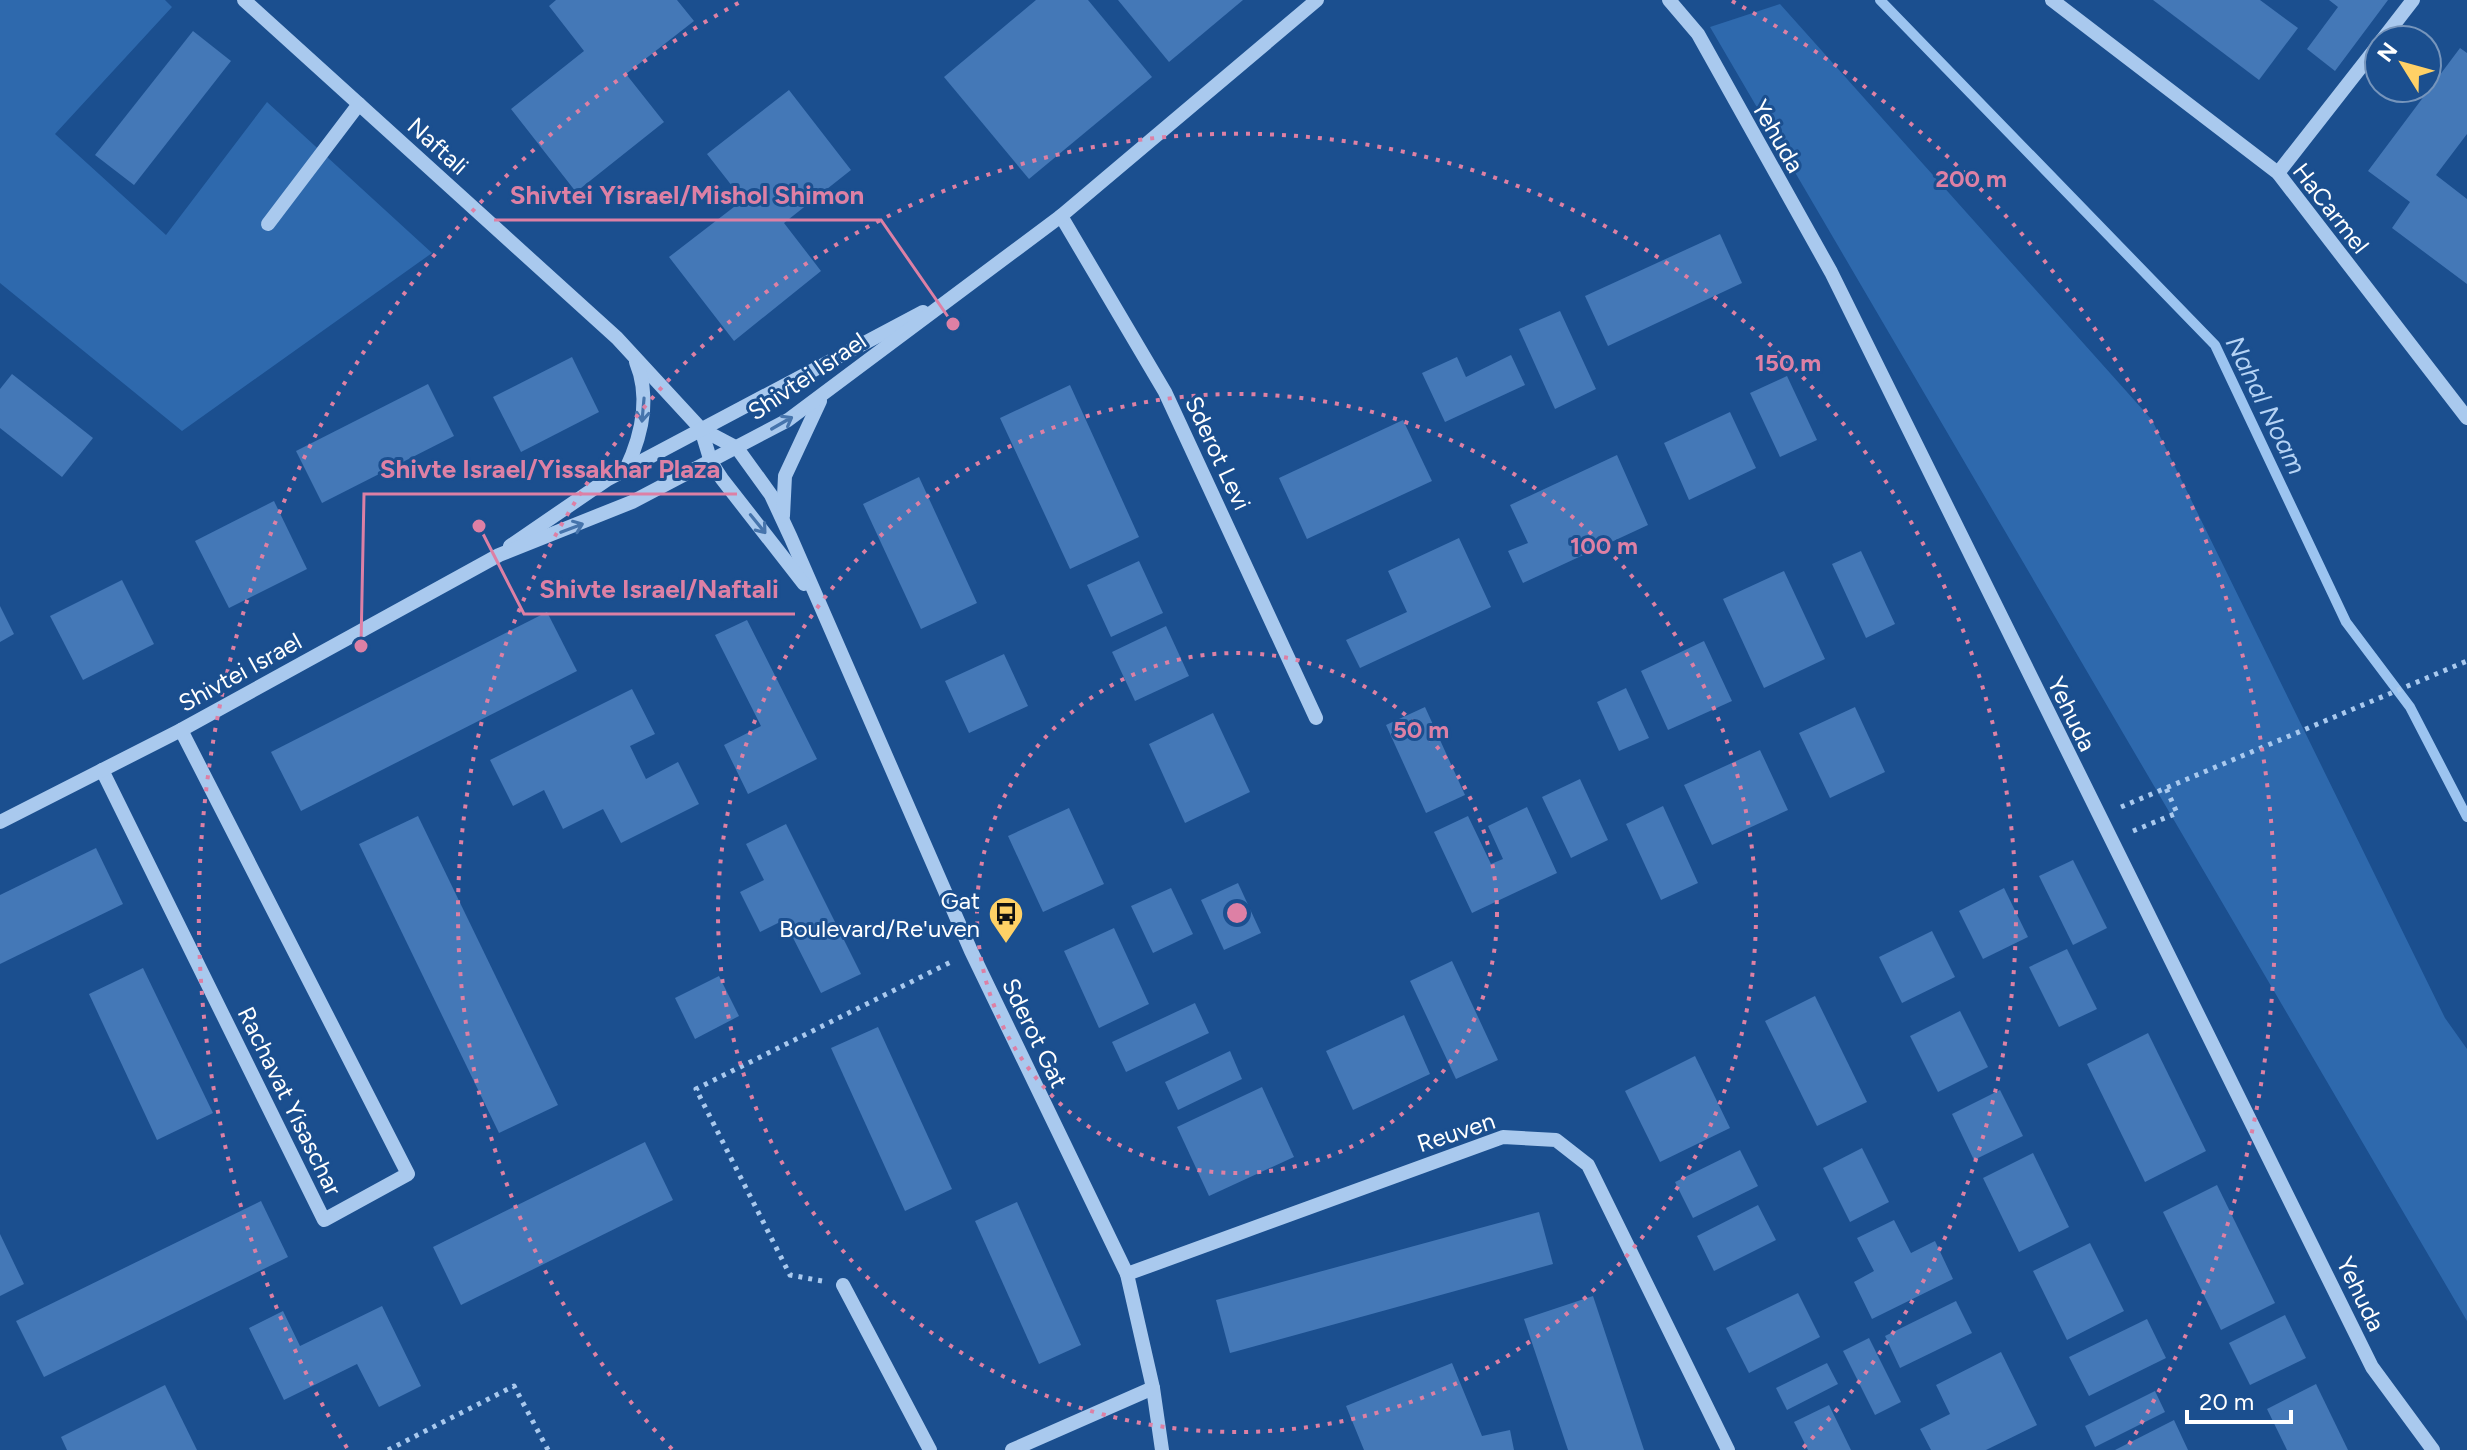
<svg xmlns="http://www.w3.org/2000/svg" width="2467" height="1450" viewBox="0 0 2467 1450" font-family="Figtree,sans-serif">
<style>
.green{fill:#2e69ad}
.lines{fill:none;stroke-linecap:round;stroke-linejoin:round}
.stream{stroke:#9cc4f0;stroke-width:10}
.building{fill:#4478b7}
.path{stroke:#a9c9ee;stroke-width:5;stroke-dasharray:4 6;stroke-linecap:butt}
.minor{stroke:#a9c9ee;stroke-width:14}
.oneway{stroke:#4674ac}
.ring{fill:none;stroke:#dd80a5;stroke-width:4;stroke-dasharray:4 8}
.labels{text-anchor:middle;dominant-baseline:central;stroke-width:6;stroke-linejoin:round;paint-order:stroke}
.street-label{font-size:24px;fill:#fff;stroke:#1b4f8f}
.poi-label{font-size:24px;fill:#fff;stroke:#1b4f8f;text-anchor:end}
.water-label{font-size:26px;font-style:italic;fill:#b5d3f5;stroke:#1b4f8f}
.centre{fill:#dd80a5;stroke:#1b4f8f;stroke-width:4}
.ring-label{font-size:24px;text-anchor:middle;font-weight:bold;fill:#dd80a5;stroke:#1b4f8f;stroke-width:6;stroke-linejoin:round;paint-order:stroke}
.leader{fill:none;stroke:#dd80a5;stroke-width:3}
.callout-dot{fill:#dd80a5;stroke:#1b4f8f;stroke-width:3}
.callout-label{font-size:26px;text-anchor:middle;font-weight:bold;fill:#dd80a5;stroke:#1b4f8f;stroke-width:6;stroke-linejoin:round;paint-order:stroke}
</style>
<rect width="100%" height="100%" fill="#1b4f8f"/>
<g class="green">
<path d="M0 0H165L172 7 55 134 166 235 267 102 432 253 182 431 0 283Z"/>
<path d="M1780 4 2152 420 2445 1018 2467 1049V1321L1710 27Z"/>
</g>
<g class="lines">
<path class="stream" d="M1880 0 2215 345 2346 622 2410 707 2467 817"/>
</g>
<g class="building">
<path d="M556 0H677L694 21 626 74 664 122 576 192 511 109 584 51 549 6Z"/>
<path d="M1036 0H1088L1152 77 1029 179 944 77Z"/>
<path d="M1118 0H1243L1169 62Z"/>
<path d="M2153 0H2260L2298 28 2259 80Z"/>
<path d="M2329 0H2388L2335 71 2307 49 2338 7Z"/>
<path d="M193 31 231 61 134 185 95 155Z"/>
<path d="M2460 48 2467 53V134L2436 175 2467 199V284L2392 228 2410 202 2368 171Z"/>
<path d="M789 90 851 170 784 223 821 271 734 341 669 257 743 200 707 154Z"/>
<path d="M1720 234 1742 283 1608 346 1585 296Z"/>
<path d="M1560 311 1596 389 1555 409 1519 329Z"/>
<path d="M1511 355 1525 385 1445 422 1422 373 1457 357 1466 377Z"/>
<path d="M572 357 599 412 521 452 493 397Z"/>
<path d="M12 374 93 438 62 477 0 428V389Z"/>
<path d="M1787 376 1817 440 1780 457 1750 393Z"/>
<path d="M428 384 454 436 322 503 296 451Z"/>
<path d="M1070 385 1139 537 1070 569 1000 418Z"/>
<path d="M1730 412 1756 468 1689 500 1664 443Z"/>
<path d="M1403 420 1432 481 1307 539 1279 478Z"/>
<path d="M1617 455 1648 525 1523 583 1508 551 1528 543 1510 505Z"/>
<path d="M919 477 977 603 921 629 863 504Z"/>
<path d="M274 501 307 569 229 608 195 541Z"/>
<path d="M1459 538 1491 607 1360 668 1346 640 1407 612 1388 571Z"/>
<path d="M1861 551 1895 624 1866 638 1832 564Z"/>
<path d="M1139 561 1163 613 1111 637 1087 585Z"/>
<path d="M1784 571 1825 659 1764 688 1723 599Z"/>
<path d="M122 580 154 644 83 680 50 616Z"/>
<path d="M0 606 14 634 0 642Z"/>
<path d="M547 612 577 671 301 811 271 752Z"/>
<path d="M747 620 817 759 748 794 724 745 761 726 715 635Z"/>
<path d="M1166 626 1189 676 1135 701 1112 652Z"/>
<path d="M1704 641 1732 701 1668 730 1641 671Z"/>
<path d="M1004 654 1028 706 969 733 945 681Z"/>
<path d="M1626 688 1649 738 1619 751 1597 702Z"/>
<path d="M632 689 655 734 630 746 646 779 678 762 699 804 621 843 603 809 563 829 544 790 513 806 490 760Z"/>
<path d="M1425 707 1465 795 1426 813 1386 725Z"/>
<path d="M1855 707 1885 772 1830 798 1799 733Z"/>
<path d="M1213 713 1250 792 1185 823 1149 744Z"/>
<path d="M1760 750 1788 810 1712 845 1684 785Z"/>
<path d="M1580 779 1608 840 1571 858 1542 797Z"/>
<path d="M1663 806 1698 883 1661 900 1626 824Z"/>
<path d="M1527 807 1557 873 1472 913 1434 832 1468 816 1491 864 1503 859 1488 826Z"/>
<path d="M1069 808 1104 884 1043 912 1008 836Z"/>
<path d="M418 816 558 1105 499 1133 359 844Z"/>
<path d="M786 824 861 974 821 993 784 920 760 932 740 892 764 880 746 844Z"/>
<path d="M96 848 123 904 0 964V895Z"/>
<path d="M2073 860 2107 928 2073 945 2039 876Z"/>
<path d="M1238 883 1261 933 1224 950 1201 900Z"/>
<path d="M1171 888 1193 934 1153 953 1131 906Z"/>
<path d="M2004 888 2028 937 1983 959 1959 911Z"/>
<path d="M1114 928 1149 1004 1099 1028 1064 951Z"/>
<path d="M1932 931 1955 977 1902 1003 1879 957Z"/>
<path d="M2067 949 2097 1009 2059 1027 2029 967Z"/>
<path d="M1452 961 1498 1060 1456 1079 1410 981Z"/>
<path d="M143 968 213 1113 157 1140 89 994Z"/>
<path d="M719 976 739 1016 695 1039 675 998Z"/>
<path d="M1815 996 1867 1102 1817 1126 1765 1021Z"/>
<path d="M1195 1003 1209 1033 1126 1072 1112 1042Z"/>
<path d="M1960 1011 1988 1067 1938 1092 1910 1036Z"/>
<path d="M1404 1015 1430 1074 1353 1110 1326 1051Z"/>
<path d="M878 1027 952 1189 905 1211 831 1048Z"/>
<path d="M2148 1033 2206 1151 2145 1182 2087 1064Z"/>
<path d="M1230 1051 1242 1079 1178 1110 1165 1082Z"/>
<path d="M1695 1056 1730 1128 1660 1162 1625 1091Z"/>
<path d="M1262 1087 1294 1157 1209 1196 1177 1127Z"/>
<path d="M2000 1090 2023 1136 1974 1160 1952 1114Z"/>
<path d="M645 1142 673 1200 461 1305 433 1247Z"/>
<path d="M1862 1148 1889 1202 1850 1222 1823 1168Z"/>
<path d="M1740 1150 1758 1186 1693 1218 1675 1182Z"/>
<path d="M2033 1153 2069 1227 2019 1252 1983 1178Z"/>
<path d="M2217 1185 2275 1303 2221 1330 2163 1212Z"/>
<path d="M261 1201 288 1257 44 1377 16 1321Z"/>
<path d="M1017 1202 1081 1345 1039 1364 975 1221Z"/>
<path d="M1758 1205 1776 1240 1714 1271 1697 1236Z"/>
<path d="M1539 1212 1553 1264 1230 1353 1216 1300Z"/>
<path d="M1894 1220 1911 1253 1935 1241 1953 1279 1872 1319 1854 1282 1874 1271 1857 1238Z"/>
<path d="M0 1234 24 1284 0 1296Z"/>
<path d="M2090 1243 2124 1311 2067 1340 2033 1271Z"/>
<path d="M1798 1293 1820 1337 1749 1373 1726 1328Z"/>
<path d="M1593 1296 1644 1450H1568L1524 1319Z"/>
<path d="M1956 1301 1972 1333 1900 1368 1885 1336Z"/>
<path d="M382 1306 421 1386 379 1407 357 1364 284 1400 249 1328 283 1311 300 1346Z"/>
<path d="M2285 1315 2306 1358 2250 1385 2229 1343Z"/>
<path d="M2147 1319 2166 1358 2089 1396 2069 1357Z"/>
<path d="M1869 1338 1901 1402 1875 1415 1843 1351Z"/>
<path d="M2001 1352 2037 1425 1986 1450H1931L1920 1429 1950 1414 1936 1385Z"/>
<path d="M1452 1363 1482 1436 1510 1430 1514 1450H1364L1346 1406Z"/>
<path d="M1827 1363 1838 1384 1787 1410 1776 1388Z"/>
<path d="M2316 1384 2348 1450H2287L2267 1409Z"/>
<path d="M165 1385 197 1450H67L61 1437Z"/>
<path d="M2155 1391 2165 1412 2095 1447 2085 1426Z"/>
<path d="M1829 1405 1851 1450H1808L1794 1422Z"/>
<path d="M2174 1420 2188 1450H2115Z"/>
</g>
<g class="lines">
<g class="path">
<path d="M2121 807 2467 661"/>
<path d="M2133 831 2177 813 2166 788"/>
<path d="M822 1281 790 1275 696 1089 951 962"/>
<path d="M388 1450 514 1386 548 1450"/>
</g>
<g class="minor">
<path d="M244 0 617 338 701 429 737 448 771 495 791 538 971 951 1127 1274 1153 1388 1162 1450"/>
<path d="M1669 0 1698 34 1831 272 2372 1367 2433 1450"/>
<path d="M2052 0 2278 173 2467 418"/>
<path d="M2382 40 2413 0"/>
<path d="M2278 173 2379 44"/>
<path d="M1061 216 1165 392 1316 718"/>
<path d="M268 224 359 104"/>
<path d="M701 429 711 462 722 479 804 584"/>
<path d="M626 469C642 435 651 398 636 362"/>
<path d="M783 516 785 476 820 401"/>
<path d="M510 546 608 479 923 312"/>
<path d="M102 770 324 1220 408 1174 181 730"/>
<path d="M0 822 181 730 499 555 632 502 788 420 1061 216 1317 0"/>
<path d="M1127 1274 1503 1137 1556 1140 1588 1165 1728 1450"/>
<path d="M843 1285 930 1450"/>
<path d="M1012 1450 1153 1388"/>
</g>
</g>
<defs><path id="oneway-shaft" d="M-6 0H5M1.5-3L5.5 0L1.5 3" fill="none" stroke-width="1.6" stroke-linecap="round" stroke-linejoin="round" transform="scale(2)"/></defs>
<g class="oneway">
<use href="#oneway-shaft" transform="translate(643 410) rotate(95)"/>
<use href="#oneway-shaft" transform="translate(782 423) rotate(-30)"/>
<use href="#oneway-shaft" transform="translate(758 524) rotate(51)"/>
<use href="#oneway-shaft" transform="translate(572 528) rotate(-21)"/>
</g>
<g class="ring">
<circle cx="1237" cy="913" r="260"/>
<circle cx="1237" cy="913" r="519"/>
<path d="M672 1449A779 779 0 1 1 1802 1449"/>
<path d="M347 1448A1038 1038 0 0 1 742 1M1732 1A1038 1038 0 0 1 2127 1448"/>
</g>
<defs>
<symbol id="bus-pin" viewBox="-11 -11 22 30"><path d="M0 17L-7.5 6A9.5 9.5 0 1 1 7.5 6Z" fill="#ffd166" stroke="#1b4f8f"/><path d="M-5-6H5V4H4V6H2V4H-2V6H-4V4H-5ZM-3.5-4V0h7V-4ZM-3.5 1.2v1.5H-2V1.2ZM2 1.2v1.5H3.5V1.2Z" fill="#111"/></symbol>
</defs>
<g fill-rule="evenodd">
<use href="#bus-pin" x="986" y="894" width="40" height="54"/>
</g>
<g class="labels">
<g class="street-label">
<text transform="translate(1778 136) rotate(60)">Yehuda</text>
<text transform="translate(438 146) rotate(42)">Naftali</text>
<text transform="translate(2331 208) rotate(52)">HaCarmel</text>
<text transform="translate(807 376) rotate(-34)">Shivtei Israel</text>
<text transform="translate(1218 453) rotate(65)">Sderot Levi</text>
<text transform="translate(240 672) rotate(-29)">Shivtei Israel</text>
<text transform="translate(2072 714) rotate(64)">Yehuda</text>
<text transform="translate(1035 1033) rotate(64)">Sderot Gat</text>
<text transform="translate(290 1101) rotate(64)">Rachavat Yisaschar</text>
<text transform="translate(1456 1132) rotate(-18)">Reuven</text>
<text transform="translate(2361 1294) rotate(64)">Yehuda</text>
</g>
<g class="poi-label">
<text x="980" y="900">Gat<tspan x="980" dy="28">Boulevard/Re'uven</tspan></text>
</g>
<g class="water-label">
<text transform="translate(2266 405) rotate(64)">Nahal Noam</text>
</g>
</g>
<circle cx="1237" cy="913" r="12" class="centre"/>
<g class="ring-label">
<text x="1971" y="187">200 m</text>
<text x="1788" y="371">150 m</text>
<text x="1604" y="554">100 m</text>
<text x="1421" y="738">50 m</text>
</g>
<path class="leader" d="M953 324L881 220H494M361 646L364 494H737M479 526L524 614H795"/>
<g class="callout-dot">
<circle cx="953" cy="324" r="8"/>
<circle cx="361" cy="646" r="8"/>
<circle cx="479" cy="526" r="8"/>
</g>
<g class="callout-label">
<text x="687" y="204">Shivtei Yisrael/Mishol Shimon</text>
<text x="550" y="478">Shivte Israel/Yissakhar Plaza</text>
<text x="659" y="598">Shivte Israel/Naftali</text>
</g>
<g transform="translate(2403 64) rotate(307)"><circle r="38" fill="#1b4f8f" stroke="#7695bc" stroke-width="2"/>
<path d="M0-6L14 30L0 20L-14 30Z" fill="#ffd166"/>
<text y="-12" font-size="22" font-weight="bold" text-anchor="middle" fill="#ffffff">N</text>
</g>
<path d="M2187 1410v12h104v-12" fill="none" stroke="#ffffff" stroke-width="4"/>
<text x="2199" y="1410" font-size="24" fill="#ffffff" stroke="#1b4f8f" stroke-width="6" paint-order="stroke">20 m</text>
</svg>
